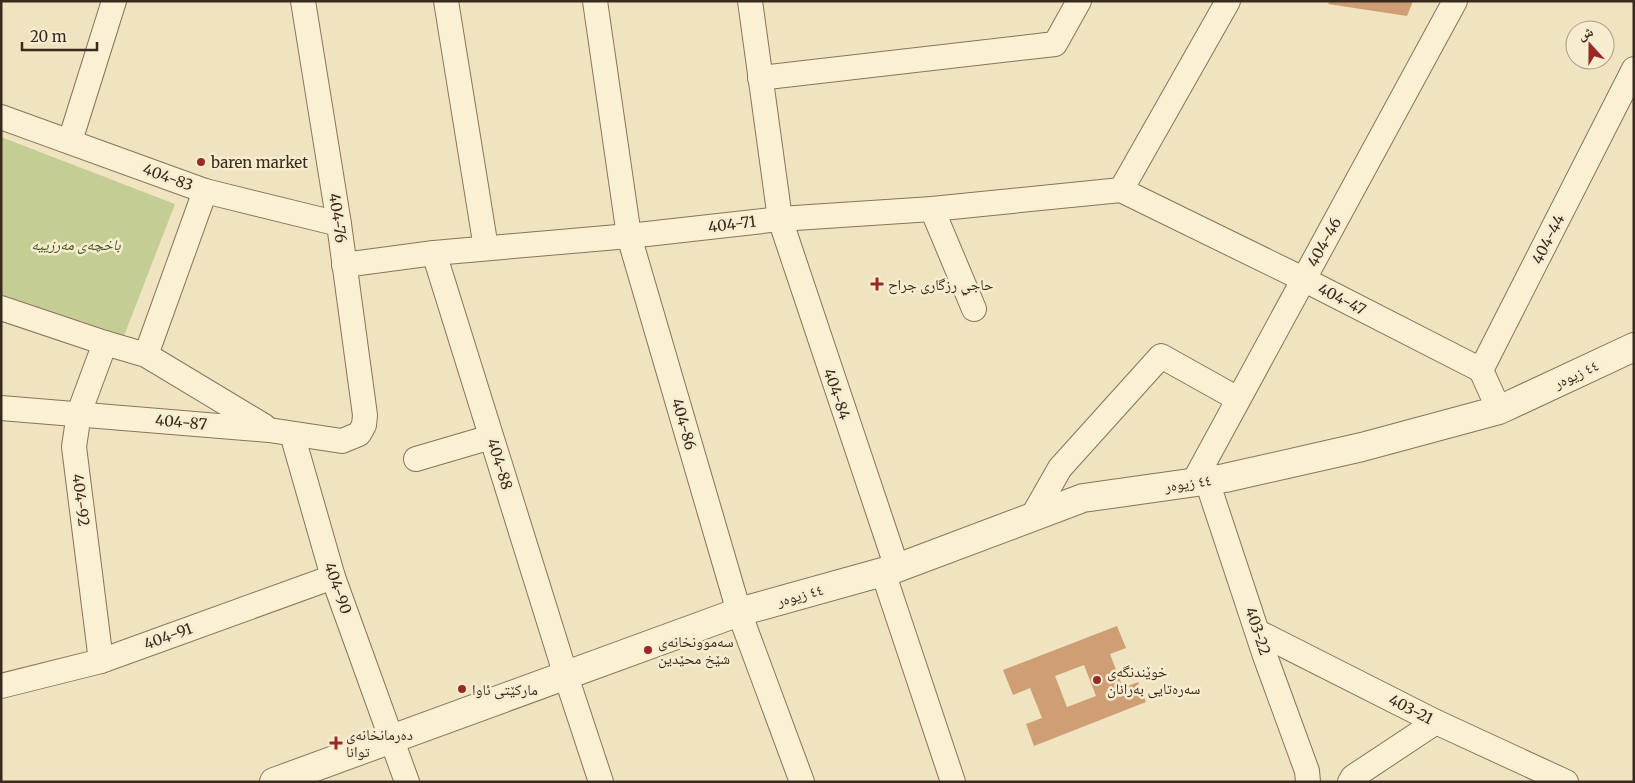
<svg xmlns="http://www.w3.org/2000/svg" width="1635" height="783" viewBox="0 0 1635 783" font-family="Merriweather,'Noto Naskh Arabic',serif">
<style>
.green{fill:#c4cd94}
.building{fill:#cf9e74;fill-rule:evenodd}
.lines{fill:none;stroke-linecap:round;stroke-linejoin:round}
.minor-casing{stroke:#897457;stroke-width:26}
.tertiary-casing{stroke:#897457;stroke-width:30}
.minor{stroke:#faf0d3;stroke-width:24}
.tertiary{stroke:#faf0d3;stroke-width:28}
.poi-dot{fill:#9a2925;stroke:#f6edd0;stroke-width:2}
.labels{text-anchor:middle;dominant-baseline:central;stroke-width:5;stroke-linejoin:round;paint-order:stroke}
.poi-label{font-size:15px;fill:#382b1c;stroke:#f6edd0;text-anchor:start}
.street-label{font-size:15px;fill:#382b1c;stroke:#f6edd0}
.park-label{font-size:15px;font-style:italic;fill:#465522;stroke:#f6edd0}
</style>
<rect width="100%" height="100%" fill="#efe3c0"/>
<path class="green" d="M1 137 175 204 124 336 1 295Z"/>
<g class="building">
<path d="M1330 1H1413L1407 16 1328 4Z"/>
<path d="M1117 626 1126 648 1110 654 1123 688 1138 682 1146 702 1034 746 1026 724 1042 718 1030 688 1013 695 1003 670ZM1084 665 1096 696 1067 707 1055 676Z"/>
</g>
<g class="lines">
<defs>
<g id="minor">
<path d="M446 1 486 248"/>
<path d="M595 1 629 236 739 612 802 782"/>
<path d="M750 1 780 219 897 568"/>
<path d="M760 78 1055 44 1079 1"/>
<path d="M1 117 205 191 339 224"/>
<path d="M70 141 114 1"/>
<path d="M1121 190 1303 279 1481 370"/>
<path d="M1121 190 1228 1"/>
<path d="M932 209 974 309"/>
<path d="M434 253 566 676 601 782"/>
<path d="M344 265 434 253 629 236 780 219 932 209 1121 190"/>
<path d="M1 308 105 343 146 355 264 426"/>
<path d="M146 355 205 191"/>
<path d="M1 408 269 430 342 441 359 434 364 425 365 415 339 224 303 1"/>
<path d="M1499 410 1481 370 1634 69"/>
<path d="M292 434 333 577 407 782"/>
<path d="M416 459 491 437"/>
<path d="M1207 481 1265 656 1307 771 1308 782"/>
<path d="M1193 483 1455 1"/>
<path d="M1032 517 1060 468 1161 356 1238 399"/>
<path d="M883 572 953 782"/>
<path d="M1258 632 1436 722 1566 782"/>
<path d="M101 661 74 447 79 413 105 343"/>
<path d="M1 686 101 661 333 577"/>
<path d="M1350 782 1353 777 1436 722"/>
</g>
<path id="tertiary" d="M274 782 739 612 897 568 1083 498 1225 478 1362 447 1499 410 1634 347"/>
</defs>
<use href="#minor" class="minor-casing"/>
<use href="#tertiary" class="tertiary-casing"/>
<use href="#minor" class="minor"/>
<use href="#tertiary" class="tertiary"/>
</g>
<g class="poi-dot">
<circle cx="201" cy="162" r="5"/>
<path d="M874.5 276.5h5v5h5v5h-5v5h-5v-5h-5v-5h5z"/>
<circle cx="648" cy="650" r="5"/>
<circle cx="1097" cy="680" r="5"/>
<circle cx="462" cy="689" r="5"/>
<path d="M333.5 735.5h5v5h5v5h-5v5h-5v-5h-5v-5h5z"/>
</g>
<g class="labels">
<g class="poi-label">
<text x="211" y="162">baren market</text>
<text x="888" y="284">حاجي رزگارى جراح</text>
<text x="658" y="641">سەموونخانەی<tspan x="658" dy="17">شێخ محێدین</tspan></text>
<text x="1107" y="671">خوێندنگەی<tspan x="1107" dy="17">سەرەتایی بەرانان</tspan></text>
<text x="472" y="689">مارکێتی ئاوا</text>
<text x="346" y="734">دەرمانخانەی<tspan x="346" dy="17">توانا</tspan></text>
</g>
<g class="street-label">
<text transform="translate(168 177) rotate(20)">404-83</text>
<text transform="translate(338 218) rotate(82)">404-76</text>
<text transform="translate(732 224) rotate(-7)">404-71</text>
<text transform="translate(1548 239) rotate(-63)">404-44</text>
<text transform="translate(1324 242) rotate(-61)">404-46</text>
<text transform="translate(1342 299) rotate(27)">404-47</text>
<text transform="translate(1576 374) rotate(-25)">٤٤ زیوەر</text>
<text transform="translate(837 394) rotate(71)">404-84</text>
<text transform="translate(181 422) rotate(5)">404-87</text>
<text transform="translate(684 424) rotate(74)">404-86</text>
<text transform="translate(500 464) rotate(73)">404-88</text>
<text transform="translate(1188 483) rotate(-8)">٤٤ زیوەر</text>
<text transform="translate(81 500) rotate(83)">404-92</text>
<text transform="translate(338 588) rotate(71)">404-90</text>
<text transform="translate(800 595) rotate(-15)">٤٤ زیوەر</text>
<text transform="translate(1258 631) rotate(72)">403-22</text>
<text transform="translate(168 636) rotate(-20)">404-91</text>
<text transform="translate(1411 709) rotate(27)">403-21</text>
</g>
<g class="park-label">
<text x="76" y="244">باخچەی مەرزییە</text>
</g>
</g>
<rect width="1635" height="783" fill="none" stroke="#382b1c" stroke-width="5"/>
<g transform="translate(1590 45) rotate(339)"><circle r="24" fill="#f6edd0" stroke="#aa9f88"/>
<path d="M0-4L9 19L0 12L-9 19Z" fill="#9a2925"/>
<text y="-8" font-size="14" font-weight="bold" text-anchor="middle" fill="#382b1c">ش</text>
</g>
<path d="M22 42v8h75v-8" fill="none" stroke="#382b1c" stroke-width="2.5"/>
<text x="30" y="42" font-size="15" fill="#382b1c" stroke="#f6edd0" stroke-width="4" paint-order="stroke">20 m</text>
</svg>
